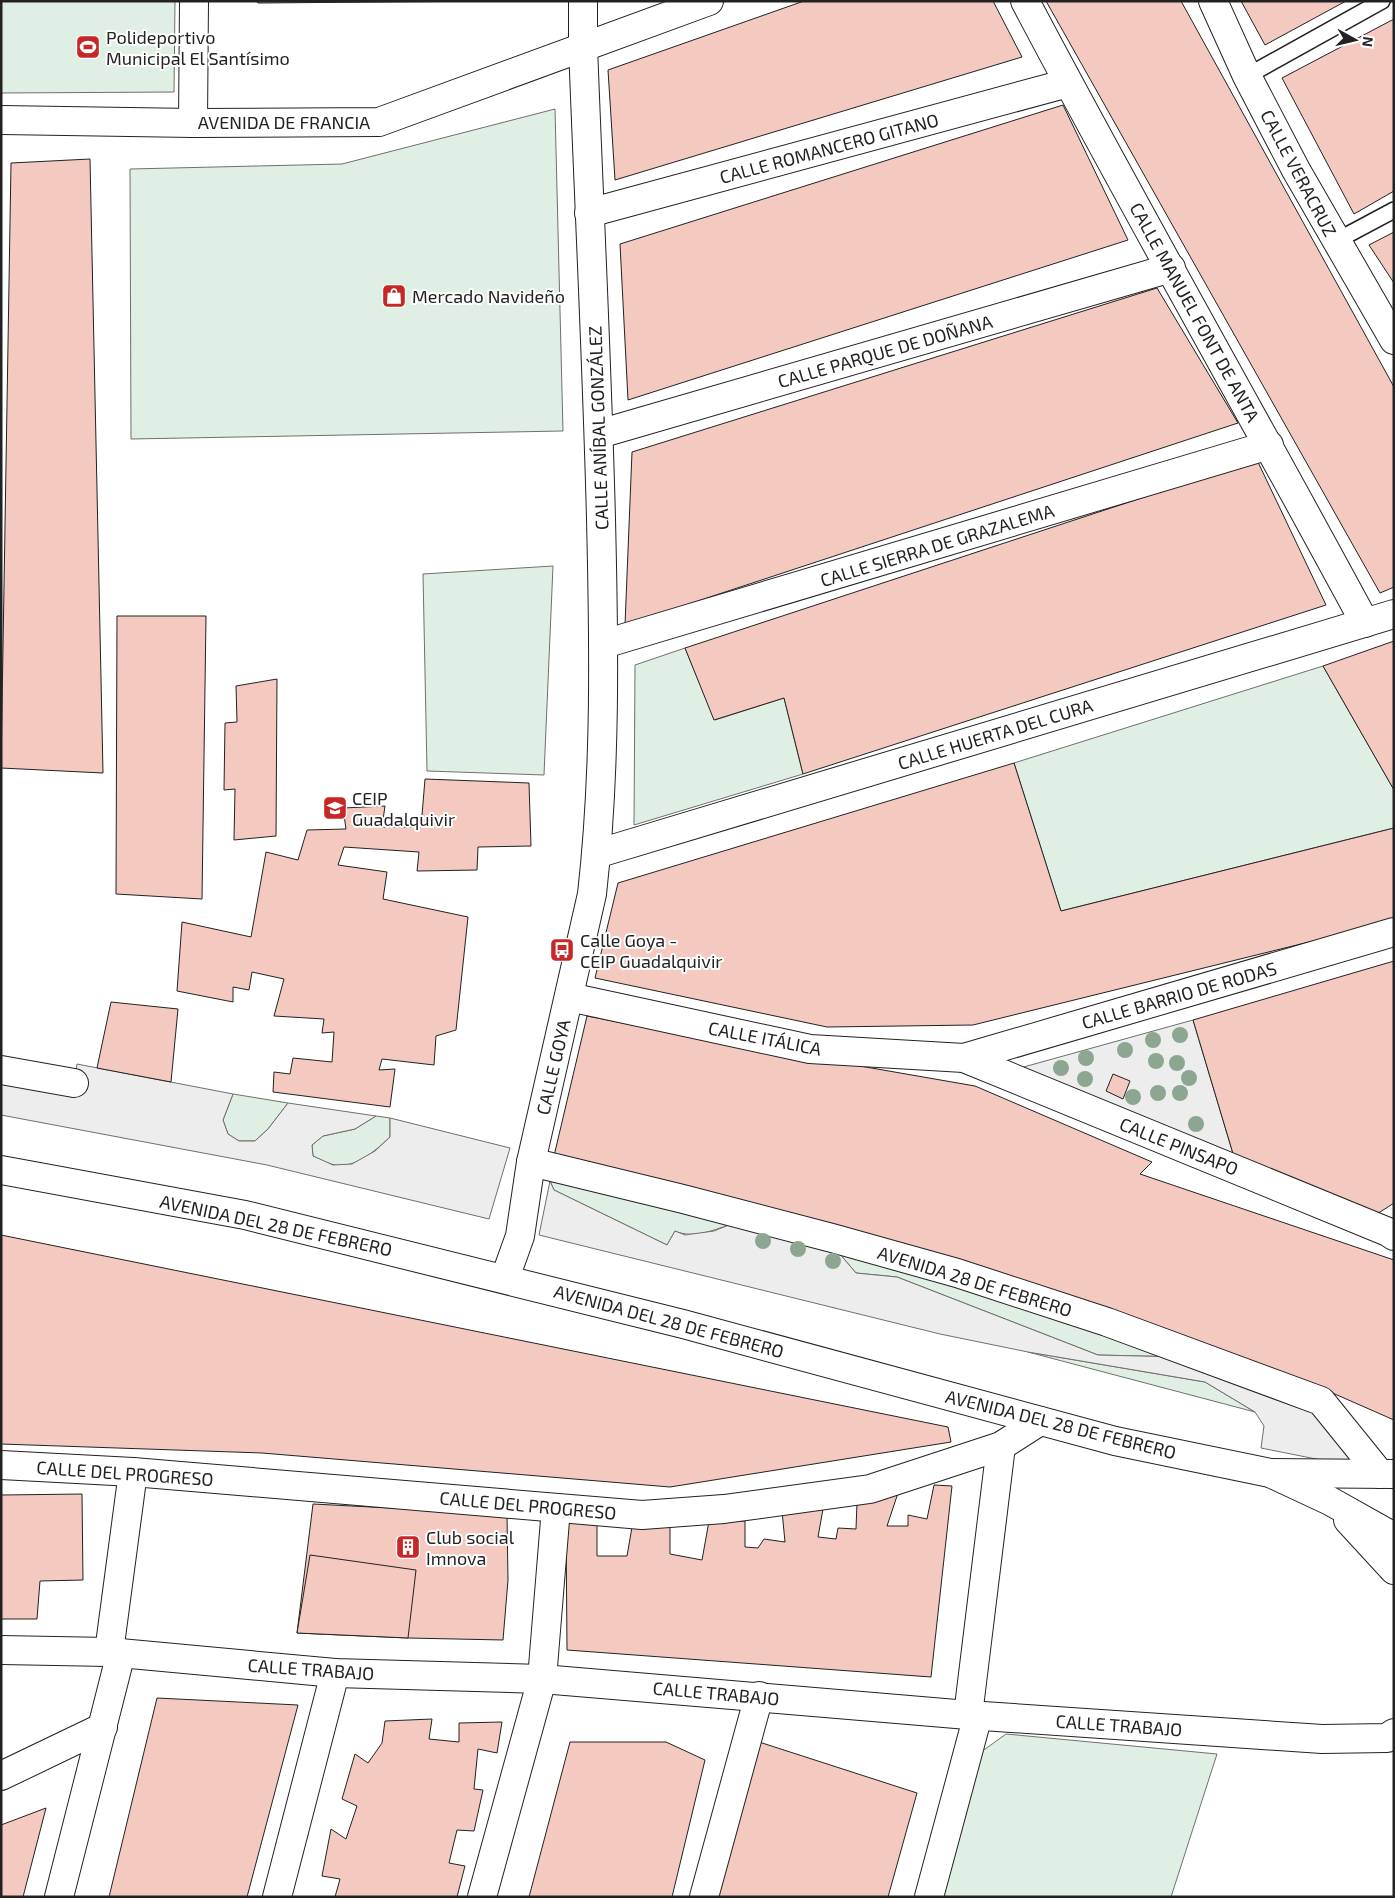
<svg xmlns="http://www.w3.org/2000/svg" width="1395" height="1898" viewBox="0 0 1395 1898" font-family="'Exo 2',sans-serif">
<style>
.green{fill:#e0efe3;stroke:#6f6f6f}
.parking{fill:#ededed;stroke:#6f6f6f}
.building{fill:#f3c9c0;stroke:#222}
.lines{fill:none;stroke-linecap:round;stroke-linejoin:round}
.service-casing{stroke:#222;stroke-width:18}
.minor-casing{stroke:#222;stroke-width:30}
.secondary-casing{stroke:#222;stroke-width:30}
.service{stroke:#fff;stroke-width:15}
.minor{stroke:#fff;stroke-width:28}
.secondary{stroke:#fff;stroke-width:28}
.tree{fill:#8da692}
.labels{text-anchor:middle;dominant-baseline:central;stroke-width:4;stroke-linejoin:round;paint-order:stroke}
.poi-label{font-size:18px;fill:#222;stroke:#fff;text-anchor:start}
.street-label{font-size:18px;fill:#222;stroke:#fff}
</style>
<rect width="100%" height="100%" fill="#fff"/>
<g class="green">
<path d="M1 1H175L174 92 1 93Z"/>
<path d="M555 109 563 431 131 439 130 169 342 164Z"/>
<path d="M553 566 544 775 427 771 423 574Z"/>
<path d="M685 648 715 720 784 698 803 774 634 825 635 665Z"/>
<path d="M1323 666 1394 790V828L1061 911 1014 763Z"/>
<path d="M233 1094 288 1103 268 1129 255 1141H239L228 1134 223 1120Z"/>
<path d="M376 1116 390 1118V1137C375 1151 353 1171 331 1164 325 1162 319 1159 313 1156L312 1145 323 1136 355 1129Z"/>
<path d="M561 1175 739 1221C719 1228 695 1240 675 1231L667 1245 554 1190 550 1181Z"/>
<path d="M833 1246 1182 1357 1098 1355 897 1277 856 1273Z"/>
<path d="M1028 1352 1205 1382 1255 1412Z"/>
<path d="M1006 1734 1217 1754 1171 1897H942L981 1752Z"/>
</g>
<g class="parking">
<path d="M1193 1020 1234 1157 1020 1068Z"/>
<path d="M77 1064 233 1094 223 1120 228 1134 239 1141H255L268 1129 288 1103 376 1116 355 1129 323 1136 312 1145 313 1156 333 1165 352 1164 375 1151 390 1137V1118L510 1148 489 1219 267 1165 1 1115V1081L74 1083Z"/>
<path d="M550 1181 554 1190 667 1245 675 1231 685 1235 714 1231 739 1221 833 1246 856 1273 897 1277 1098 1355 1182 1357 1315 1408 1361 1468 1261 1448 1264 1426 1255 1412 1205 1382 1028 1352 940 1334 539 1235Z"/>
</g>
<g class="building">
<path d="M257 1H498L258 3Z"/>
<path d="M804 1H993L1022 57 615 180 608 70Z"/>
<path d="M1046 1H1181L1394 387V587L1380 593Z"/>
<path d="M1241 1H1346L1265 45Z"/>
<path d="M1394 19V191L1354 214 1282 78Z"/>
<path d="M1063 105 1128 240 628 400 620 244Z"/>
<path d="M90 159 103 773 1 768 11 163Z"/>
<path d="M1394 232V283L1369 245Z"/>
<path d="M1157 288 1238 423 625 625 632 452Z"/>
<path d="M1257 460 1326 605 803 774 784 698 714 720 685 648Z"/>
<path d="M117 616H206L202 899 116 894Z"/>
<path d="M1394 641V790L1323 666Z"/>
<path d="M277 679 276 836 234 840 235 789 224 790 225 723 237 722 236 686Z"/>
<path d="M1014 763 1061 911 1394 828V921L973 1025 827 1027 595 978 618 883Z"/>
<path d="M425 779 529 783 531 846 478 847 477 870 417 871 419 852 344 847 338 865 387 872 383 899 468 917 456 1030 436 1036 434 1065 382 1059 379 1070 395 1069 390 1107 273 1092 274 1072 290 1074 293 1058 332 1062 334 1032 322 1033 324 1019 274 1016 284 979 252 972 249 990 233 987V1002L177 991 182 922 251 937 266 852 298 860 307 830 346 829 343 808 385 806 382 827H421Z"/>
<path d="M1394 961V1203L1377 1214 1234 1157 1193 1020Z"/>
<path d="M111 1002 178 1009 171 1082 97 1068Z"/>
<path d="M587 1016 722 1042 975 1086 1152 1162 1140 1174 1394 1260V1420L1328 1391 554 1156Z"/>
<path d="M1113 1074 1130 1081 1123 1099 1106 1091Z"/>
<path d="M1 1235 948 1427 951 1442 670 1487 262 1453 1 1444Z"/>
<path d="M934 1485 952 1486 931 1677 567 1650 566 1522H597V1556H627L632 1527 670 1522V1554L702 1560 709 1521H745V1547L758 1548 764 1539 785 1542 782 1511 823 1509 818 1537 836 1539 838 1528 856 1529 857 1503 898 1493 887 1526H908V1515L927 1519Z"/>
<path d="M82 1494 83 1580 40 1581 37 1619H1V1495Z"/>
<path d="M313 1504 507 1514 508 1580 503 1640 408 1638 297 1633Z"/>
<path d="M310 1555 416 1570 408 1638 297 1633Z"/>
<path d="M157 1698 298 1705 247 1897H109Z"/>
<path d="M432 1719 429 1739 459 1742V1723L502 1722 497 1753 478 1749 474 1789 483 1790 474 1831 457 1830 449 1863 465 1866 457 1897H335L340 1879 322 1876 331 1829 346 1839 357 1806 342 1799 355 1754 368 1763 382 1743 385 1721Z"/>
<path d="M756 1741 917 1793 888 1897H711Z"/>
<path d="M570 1742H666L705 1760 672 1897H529Z"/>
<path d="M46 1808 23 1897H1V1825Z"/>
</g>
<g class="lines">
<defs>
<g id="service">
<path d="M1247 76 1382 1"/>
<path d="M1336 241 1394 210"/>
</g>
<g id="minor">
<path d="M1025 1C1135 210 1253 415 1365 623"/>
<path d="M1213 1 1247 76 1296 170 1394 340"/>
<path d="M1 120 193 123 379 122 709 1"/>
<path d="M193 123 194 1"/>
<path d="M589 213 1068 83"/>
<path d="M599 434 1171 268"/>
<path d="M604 644 1269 445"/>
<path d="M596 854 1394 614"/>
<path d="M569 997 810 1049 964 1058 1388 1232 1394 1236"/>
<path d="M964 1058 1394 932"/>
<path d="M1 1070 74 1083"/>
<path d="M531 1162 683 1199 832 1238 957 1273 1107 1322 1321 1401 1380 1474"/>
<path d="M505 1278 520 1236 531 1162 592 894C606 770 604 644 601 519 597 362 589 204 583 46V1"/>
<path d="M1 1465 133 1472 642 1515 724 1509 870 1489 1001 1446 1040 1421"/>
<path d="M1270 1473 1392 1474"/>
<path d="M1 1650 109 1652 335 1673 542 1679 968 1715 1322 1739 1387 1738 1394 1733"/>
<path d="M109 1652 133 1472"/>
<path d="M968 1715 1001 1446"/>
<path d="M1 1776 103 1727"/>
<path d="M59 1897 121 1653"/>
<path d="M277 1897 335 1673"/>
<path d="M482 1897 542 1679 556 1508"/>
<path d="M704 1897 759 1696"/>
<path d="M929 1897 978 1715"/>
</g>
<g id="secondary">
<path d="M1 1170 245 1215 683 1324 1115 1441 1270 1473 1330 1501 1394 1537"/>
<path d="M1348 1520 1394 1570"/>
</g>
</defs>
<use href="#service" class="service-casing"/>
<use href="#minor" class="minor-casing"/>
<use href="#secondary" class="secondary-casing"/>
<use href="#service" class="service"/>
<use href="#minor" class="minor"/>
<use href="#secondary" class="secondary"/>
</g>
<g class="tree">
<circle cx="1180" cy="1035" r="8"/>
<circle cx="1153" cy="1040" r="8"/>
<circle cx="1125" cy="1050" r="8"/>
<circle cx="1086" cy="1058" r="8"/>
<circle cx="1156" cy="1061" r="8"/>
<circle cx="1177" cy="1063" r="8"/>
<circle cx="1061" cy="1068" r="8"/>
<circle cx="1189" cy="1078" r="8"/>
<circle cx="1085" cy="1079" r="8"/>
<circle cx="1158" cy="1093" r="8"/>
<circle cx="1180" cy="1093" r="8"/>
<circle cx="1133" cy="1097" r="8"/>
<circle cx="1196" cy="1124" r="8"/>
<circle cx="763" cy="1241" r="8"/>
<circle cx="798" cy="1249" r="8"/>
<circle cx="833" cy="1261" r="8"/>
</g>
<defs>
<symbol id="stadium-square" viewBox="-11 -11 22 22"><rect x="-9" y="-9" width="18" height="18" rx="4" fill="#c62828" stroke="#fff"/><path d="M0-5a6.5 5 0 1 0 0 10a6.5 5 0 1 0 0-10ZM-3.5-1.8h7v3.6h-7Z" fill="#fff"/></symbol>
<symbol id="shop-square" viewBox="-11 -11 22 22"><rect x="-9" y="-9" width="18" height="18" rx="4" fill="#c62828" stroke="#fff"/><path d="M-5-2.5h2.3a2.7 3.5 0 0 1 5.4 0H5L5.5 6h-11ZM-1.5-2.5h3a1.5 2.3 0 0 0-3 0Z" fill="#fff"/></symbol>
<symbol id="school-square" viewBox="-11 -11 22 22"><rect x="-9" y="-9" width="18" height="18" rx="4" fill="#c62828" stroke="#fff"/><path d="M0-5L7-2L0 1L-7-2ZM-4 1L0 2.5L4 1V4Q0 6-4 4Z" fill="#fff"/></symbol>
<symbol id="bus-square" viewBox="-11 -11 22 22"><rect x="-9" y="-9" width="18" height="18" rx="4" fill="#c62828" stroke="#fff"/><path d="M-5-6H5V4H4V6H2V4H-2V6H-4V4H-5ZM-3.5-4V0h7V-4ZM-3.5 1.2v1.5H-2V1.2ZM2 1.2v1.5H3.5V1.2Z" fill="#fff"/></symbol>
<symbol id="building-square" viewBox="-11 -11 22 22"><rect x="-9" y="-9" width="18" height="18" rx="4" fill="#c62828" stroke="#fff"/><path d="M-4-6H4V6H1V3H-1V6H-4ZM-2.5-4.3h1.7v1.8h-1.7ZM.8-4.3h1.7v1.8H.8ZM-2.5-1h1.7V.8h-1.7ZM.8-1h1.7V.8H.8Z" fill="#fff"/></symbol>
</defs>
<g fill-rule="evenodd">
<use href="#stadium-square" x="74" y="33" width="28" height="28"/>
<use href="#shop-square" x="380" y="282" width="28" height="28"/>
<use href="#school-square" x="321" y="794" width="28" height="28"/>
<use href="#bus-square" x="548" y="936" width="28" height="28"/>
<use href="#building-square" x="394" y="1533" width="28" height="28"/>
</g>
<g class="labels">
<g class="poi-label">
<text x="106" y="37">Polideportivo<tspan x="106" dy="21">Municipal El Santísimo</tspan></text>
<text x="412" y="296">Mercado Navideño</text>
<text x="352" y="798">CEIP<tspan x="352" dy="21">Guadalquivir</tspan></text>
<text x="580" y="940">Calle Goya -<tspan x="580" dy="21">CEIP Guadalquivir</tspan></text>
<text x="426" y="1537">Club social<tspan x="426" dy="21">Imnova</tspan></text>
</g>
<g class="street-label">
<text x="284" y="122">AVENIDA DE FRANCIA</text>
<text transform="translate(829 148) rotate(-15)">CALLE ROMANCERO GITANO</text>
<text transform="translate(1299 173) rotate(62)">CALLE VERACRUZ</text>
<text transform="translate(1195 312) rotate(61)">CALLE MANUEL FONT DE ANTA</text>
<text transform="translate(885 351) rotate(-16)">CALLE PARQUE DE DOÑANA</text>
<text transform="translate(598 428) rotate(-92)">CALLE ANÍBAL GONZÁLEZ</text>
<text transform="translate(937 545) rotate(-17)">CALLE SIERRA DE GRAZALEMA</text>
<text transform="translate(995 734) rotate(-17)">CALLE HUERTA DEL CURA</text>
<text transform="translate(1179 995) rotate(-16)">CALLE BARRIO DE RODAS</text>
<text transform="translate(765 1038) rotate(11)">CALLE ITÁLICA</text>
<text transform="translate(553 1067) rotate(-77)">CALLE GOYA</text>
<text transform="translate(1179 1146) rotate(22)">CALLE PINSAPO</text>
<text transform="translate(276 1225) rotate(12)">AVENIDA DEL 28 DE FEBRERO</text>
<text transform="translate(975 1281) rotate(17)">AVENIDA 28 DE FEBRERO</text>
<text transform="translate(669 1321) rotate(15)">AVENIDA DEL 28 DE FEBRERO</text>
<text transform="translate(1061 1424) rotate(14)">AVENIDA DEL 28 DE FEBRERO</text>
<text transform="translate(125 1473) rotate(4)">CALLE DEL PROGRESO</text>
<text transform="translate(528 1505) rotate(5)">CALLE DEL PROGRESO</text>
<text transform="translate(311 1669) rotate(4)">CALLE TRABAJO</text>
<text transform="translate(716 1693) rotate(5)">CALLE TRABAJO</text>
<text transform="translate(1119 1725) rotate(4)">CALLE TRABAJO</text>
</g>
</g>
<rect width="1395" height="1898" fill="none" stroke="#222222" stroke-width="5"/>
<g transform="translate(1355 40) rotate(98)" stroke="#ffffff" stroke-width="4" paint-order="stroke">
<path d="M0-4L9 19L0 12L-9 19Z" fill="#222222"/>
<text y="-8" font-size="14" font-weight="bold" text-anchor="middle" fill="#222222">N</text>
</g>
</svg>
